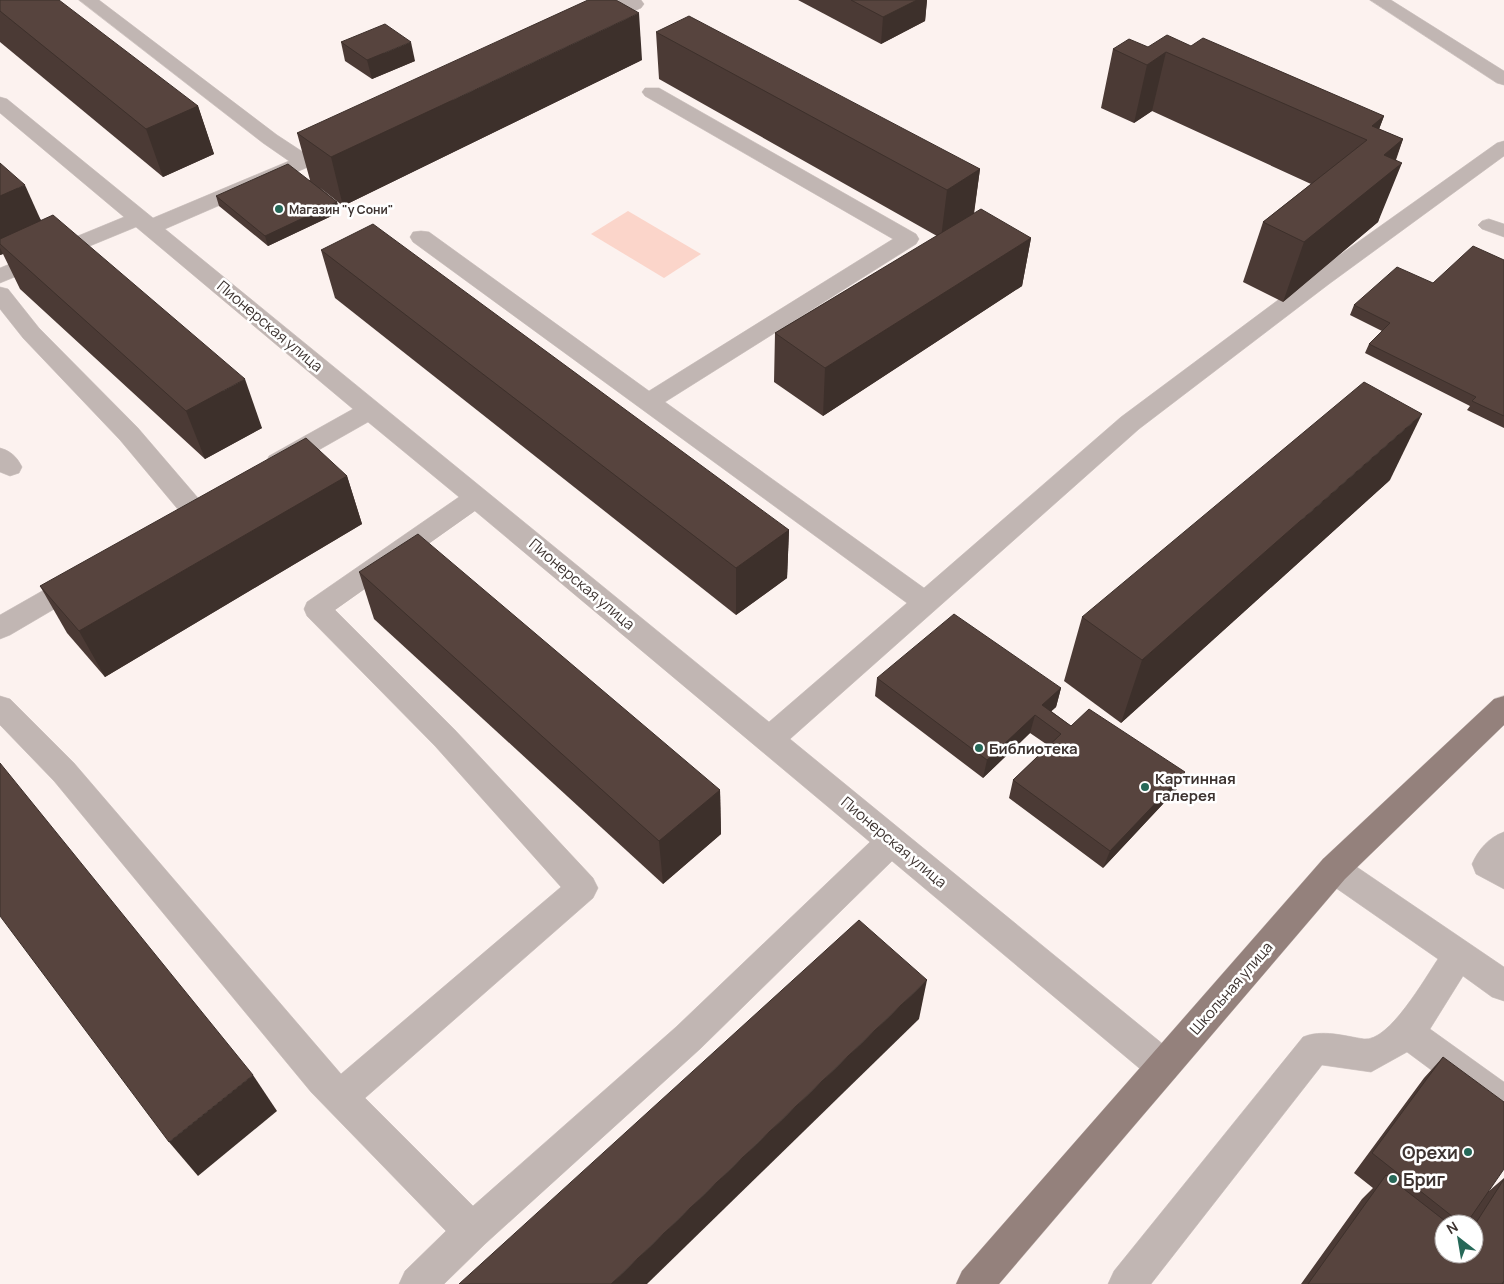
<svg xmlns="http://www.w3.org/2000/svg" width="1504" height="1284" viewBox="0 0 1504 1284" font-family="Manrope,sans-serif">
<style>
.green{fill:#fbd5ca}
.lines{fill:none;stroke-linecap:round;stroke-linejoin:round}
.minor-casing{stroke:#d6ccc9;stroke-width:1}
.major-casing{stroke:#d6ccc9;stroke-width:1}
.minor{fill:#c1b6b3;fill-rule:evenodd}
.major{fill:#94817c;fill-rule:evenodd}
.wall{fill:#4b3a35;fill-rule:evenodd}
.shaded-wall{fill:#3d302b}
.building{fill:#57443e;stroke:#3d302b}
.poi-dot{fill:#266858;stroke:#fff;stroke-width:2}
.labels{text-anchor:middle;dominant-baseline:central;stroke-width:5;stroke-linejoin:round;paint-order:stroke}
.far-poi-label{font-size:12px;font-weight:bold;fill:#3d3330;stroke:#fff;text-anchor:start}
.street-label{font-size:15px;fill:#3d3330;stroke:#fff}
.poi-label{font-size:15px;font-weight:bold;fill:#3d3330;stroke:#fff;text-anchor:start}
.near-poi-label{font-size:18px;font-weight:bold;fill:#3d3330;stroke:#fff;text-anchor:end}
</style>
<rect width="100%" height="100%" fill="#fcf2ef"/>
<path class="green" d="M628 211 701 254 664 278 591 234Z"/>
<g class="lines">
<defs>
<g id="minor">
<path d="M79 0H99L277 135 306 154 331 143 338 141 345 143 348 147 345 151 165 229 769 722 907 603 413 242 410 237 413 232 421 231 429 232 649 391 893 239 645 96 642 92 645 88H659L916 234 919 239 916 244 665 402 924 588 1121 417 1313 274 1497 143 1504 141V156L1329 284 1139 429 790 739 1175 1054 1180 1066 1175 1078 1163 1082 1151 1078 892 861 700 1049 485 1244 444 1284H399L405 1271 446 1231 311 1092 54 781 0 725V696L10 699 74 763 341 1074 561 887 435 746 307 616 304 609 307 602 459 497 368 422 287 468 278 471 269 468 266 462 269 456 353 409 136 227 0 283V268L124 217 0 113V97L7 99 153 218 289 161 263 143ZM475 511 870 842 676 1027 473 1206 365 1098 593 898 598 888 593 878 455 730 335 610Z"/>
<path d="M618 0H641L644 4 641 8 601 26H589L586 22 589 18 621 4Z"/>
<path d="M1370 0H1391L1504 71V85L1497 83Z"/>
<path d="M1489 219 1504 224V237L1482 229 1478 225 1482 221Z"/>
<path d="M0 287 8 289 39 328 138 428 204 505 208 512 204 519 195 521 186 519 120 440 23 338 0 309Z"/>
<path d="M0 448C11 451 17 457 22 467L19 473 10 476 0 472Z"/>
<path d="M81 571 90 574 94 581 90 588 10 635 0 639V615L72 574Z"/>
<path d="M1504 832V889L1476 874 1472 864C1478 850 1489 837 1504 832Z"/>
<path d="M1334 855 1345 859 1504 967V1001L1492 997 1463 976 1430 1029 1504 1082V1120L1492 1115 1407 1052 1371 1072 1322 1065 1151 1284H1108L1114 1271 1303 1037C1322 1029 1344 1036 1364 1039 1389 1042 1425 978 1438 959L1323 879 1319 869 1323 859Z"/>
</g>
<path id="major" d="M1504 696V725L1345 879 999 1284H956L962 1271 1323 859 1494 699Z"/>
</defs>
<use href="#minor" class="minor-casing"/>
<use href="#major" class="major-casing"/>
<use href="#minor" class="minor"/>
<use href="#major" class="major"/>
</g>
<g class="wall">
<path d="M0 0 198 106 214 154 163 177 0 42Z"/>
<path d="M798 0H927L925 21 881 44Z"/>
<path d="M656 32 980 169 974 214 1031 238 1022 286 823 416 774 382 775 333 937 236 659 79Z"/>
<path d="M341 42 415 61 372 79 345 61Z"/>
<path d="M1191 46 1384 116 1379 129 1403 139 1396 160 1378 222 1283 302 1243 282 1263 222 1311 184 1152 111 1134 123 1101 108 1113 49 1148 47Z"/>
<path d="M642 60 343 206 319 187 337 202 340 212 268 246 219 206 216 196 310 180 297 133Z"/>
<path d="M0 163 41 220 262 428 205 459 20 289 3 254 0 255Z"/>
<path d="M321 250 789 530 787 578 736 615 335 298Z"/>
<path d="M1504 260V428L1467 410 1470 406 1365 353 1369 344 1382 331 1350 315 1354 305 1433 283Z"/>
<path d="M347 476 362 524 105 677 67 633 40 586Z"/>
<path d="M1390 480 1121 723 1064 681 1082 617Z"/>
<path d="M359 572 720 790 721 834 663 884 374 619Z"/>
<path d="M877 678 1061 688 1056 707 1051 711 1071 726 1177 789 1103 868 1009 798 1013 780 1049 746 1030 733 983 778 875 696Z"/>
<path d="M1443 1057 1489 1191 1504 1178V1284H1301L1362 1199 1373 1188 1354 1173 1424 1078ZM1444 1224H1474V1254Z"/>
</g>
<g class="shaded-wall">
<path d="M917 0H927L925 21 881 44 883 17Z"/>
<path d="M639 13 642 60 343 206 331 157Z"/>
<path d="M411 42 415 61 372 79 367 60Z"/>
<path d="M1166 52 1152 111 1134 123 1147 65Z"/>
<path d="M198 106 214 154 163 177 146 129Z"/>
<path d="M1384 116 1362 175 1372 126Z"/>
<path d="M1403 139 1391 171 1402 163 1378 222 1283 302 1304 242 1384 155Z"/>
<path d="M980 169 973 218 941 238 947 190Z"/>
<path d="M25 185 47 234 0 244V196Z"/>
<path d="M337 202 340 212 268 246 265 236Z"/>
<path d="M1031 238 1022 286 823 416 825 368Z"/>
<path d="M0 248 3 254 0 255Z"/>
<path d="M245 379 262 428 205 459 186 411Z"/>
<path d="M1422 414 1390 480 1121 723 1142 660Z"/>
<path d="M347 476 362 524 105 677 79 631Z"/>
<path d="M789 530 787 578 736 615V568Z"/>
<path d="M1061 688 1056 707 1042 720V705Z"/>
<path d="M1035 715 1030 733 983 778 987 760Z"/>
<path d="M1185 772 1177 789 1103 868 1110 851Z"/>
<path d="M720 790 721 834 663 884 659 841Z"/>
<path d="M927 980 919 1019 647 1284H611Z"/>
<path d="M253 1075 277 1111 198 1176 169 1142Z"/>
</g>
<g class="building">
<path d="M0 0H59L198 106 146 129 0 11Z"/>
<path d="M588 0H616L639 13 331 157 297 133Z"/>
<path d="M851 0H917L883 17Z"/>
<path d="M689 16 980 169 947 190 656 32Z"/>
<path d="M385 24 411 42 367 60 341 42Z"/>
<path d="M1167 35 1191 46 1203 38 1384 116 1372 126 1403 139 1384 155 1402 163 1304 242 1263 222 1367 140 1166 52 1147 65 1113 49 1129 39 1148 47Z"/>
<path d="M0 163 25 185 0 196Z"/>
<path d="M288 164 337 202 265 236 216 196Z"/>
<path d="M981 209 1031 238 825 368 775 333Z"/>
<path d="M53 215 245 379 186 411 0 244V239Z"/>
<path d="M373 224 789 530 736 568 321 250Z"/>
<path d="M1473 246 1504 260V416L1472 401 1476 397 1369 344 1390 323 1354 305 1397 267 1433 283Z"/>
<path d="M1364 382 1422 414 1142 660 1082 617Z"/>
<path d="M306 438 347 476 79 631 40 586Z"/>
<path d="M418 534 720 790 659 841 359 572Z"/>
<path d="M954 614 1061 688 1042 705 1071 726 1089 709 1185 772 1110 851 1013 780 1061 734 1035 715 987 760 877 678Z"/>
<path d="M0 763 253 1075 169 1142 0 916Z"/>
<path d="M859 920 927 980 611 1284H459Z"/>
<path d="M1443 1057 1504 1102V1169L1466 1224H1462L1372 1153Z"/>
<path d="M1386 1175 1449 1224H1444V1254H1474V1226L1504 1179V1281L1502 1284H1308Z"/>
</g>
<g class="poi-dot">
<circle cx="279" cy="209" r="5"/>
<circle cx="979" cy="748" r="5"/>
<circle cx="1145" cy="787" r="5"/>
<circle cx="1468" cy="1152" r="5"/>
<circle cx="1393" cy="1179" r="5"/>
</g>
<g class="labels">
<g class="far-poi-label">
<text x="289" y="209">Магазин "у Сони"</text>
</g>
<g class="street-label">
<text transform="translate(270 326) rotate(40)">Пионерская улица</text>
<text transform="translate(582 584) rotate(40)">Пионерская улица</text>
<text transform="translate(894 842) rotate(40)">Пионерская улица</text>
<text transform="translate(1231 988) rotate(-49)">Школьная улица</text>
</g>
<g class="poi-label">
<text x="989" y="748">Библиотека</text>
<text x="1155" y="778">Картинная<tspan x="1155" dy="17">галерея</tspan></text>
</g>
<g class="near-poi-label">
<text x="1458" y="1152">Орехи</text>
<text x="1403" y="1179" text-anchor="start">Бриг</text>
</g>
</g>
<g transform="translate(1459 1239) rotate(329)"><circle r="24" fill="#ffffff" stroke="#b1adac"/>
<path d="M0-4L9 19L0 12L-9 19Z" fill="#266858"/>
<text y="-8" font-size="14" font-weight="bold" text-anchor="middle" fill="#3d3330">N</text>
</g>
</svg>
